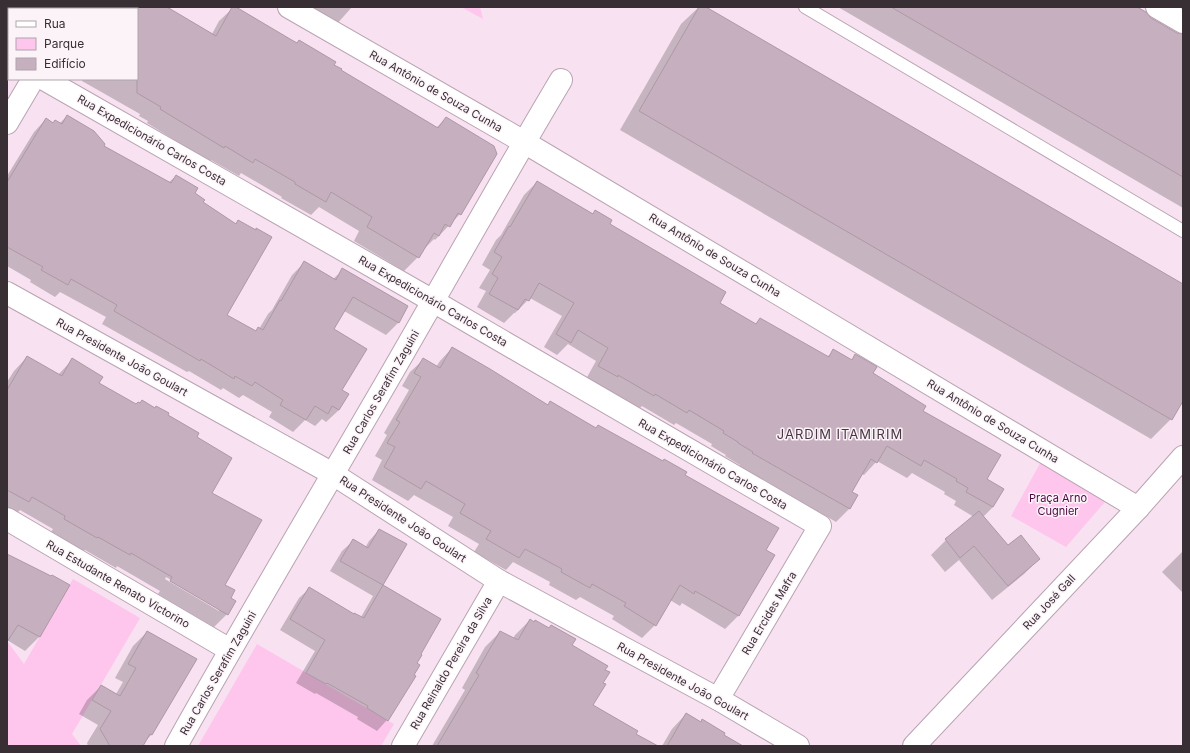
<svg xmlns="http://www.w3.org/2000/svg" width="1190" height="753" viewBox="0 0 1190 753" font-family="Inter,sans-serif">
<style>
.green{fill:#fec6ed}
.shadow{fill:#0003;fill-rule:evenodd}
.building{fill:#c6b0bf;stroke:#ad98a6}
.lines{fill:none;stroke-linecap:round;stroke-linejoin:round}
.service-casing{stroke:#b9a3b2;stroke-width:14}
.minor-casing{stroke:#b9a3b2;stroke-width:24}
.secondary-casing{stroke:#b9a3b2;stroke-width:24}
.service{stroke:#fff;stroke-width:12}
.minor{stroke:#fff;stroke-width:22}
.secondary{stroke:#fff;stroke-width:22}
.labels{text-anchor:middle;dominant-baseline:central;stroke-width:3;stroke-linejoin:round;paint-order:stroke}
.street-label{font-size:11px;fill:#382f35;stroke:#fcf3f9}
.park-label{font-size:11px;fill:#4d0740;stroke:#fcf3f9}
.quarter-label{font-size:13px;letter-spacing:1px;fill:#483642;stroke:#fcf3f9}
</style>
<rect width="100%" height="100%" fill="#f8e1f1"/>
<g class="green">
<path d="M461 7H480L483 19Z"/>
<path d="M1043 458 1110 496 1066 547 1011 516Z"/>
<path d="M73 579 140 618 72 734 81 746H7V641L24 664Z"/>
<path d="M257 644 394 724 381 746H198Z"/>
</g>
<g class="shadow">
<path d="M7 7H169L168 9 212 34 219 21 234 7 436 128 446 118 460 214 435 240 434 239 424 249 418 257 404 271 354 241 359 231 319 207 311 215 281 198 282 197 241 173 239 176 211 160 210 162 147 123 148 121 139 116 140 114 82 81 83 79H137V9H9V39L7 37Z"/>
<path d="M307 7H352L336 25Z"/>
<path d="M699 7H704L1183 285V399L1171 419 1151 439 620 130 681 24Z"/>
<path d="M838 7H1135L1150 19 1176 34 1183 35V208Z"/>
<path d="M67 116 103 146 168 183 176 176 202 203 235 224 238 221 255 231 257 229 225 316 255 332 259 329 268 314 272 310 292 275 304 263 333 279 343 270 407 307 398 323 386 335 344 311 333 330 341 391 339 410 326 422 322 419 315 426 305 420 293 432 269 417 272 412 243 395 239 398 223 388 221 390 189 371 187 372 102 324 106 317 60 292 55 297 30 282 31 280 7 266V176L34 132 46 119 53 123 59 124Z"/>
<path d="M537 182 593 214 596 211 609 224 719 303 755 325 760 319 827 357 833 351 850 361 855 356 872 374 922 411 986 480 993 507 983 517 1008 547 1039 559 1024 574 992 600 959 560 945 572 931 555 946 540 974 517 954 505 956 501 944 494 945 492 912 473 907 478 877 461 864 475 861 474 851 492 857 496 849 509 836 522 740 466V465L725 456 726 455 711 446 712 444 676 423 674 425 642 406 640 408 605 388 604 389 586 379 596 361 568 344 557 355 544 347 562 316 530 298 515 313H514L504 323 477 307 486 291 479 288 490 270 482 265 496 240 501 235 524 195Z"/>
<path d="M452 348 548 406 596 429 684 475 764 551 773 556 738 616 725 629 682 603 680 606 670 600 655 625 642 638 612 619 614 616 580 597 576 600 549 585 550 582 513 562 506 570 474 552 479 544 448 526 453 517 414 495 408 501 372 480 382 460 375 456 387 435 384 433 409 390 402 386 410 372 423 360 436 367 440 361Z"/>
<path d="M27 357 58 375 72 360 98 383 136 405 142 401 167 416 195 438 211 493 224 585 229 598 227 614 214 627 158 594 160 591 117 566 116 568 85 550 83 551 51 532 53 529 20 510 15 515 7 510V382L14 371ZM166 577 219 608V611L165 579Z"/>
<path d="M379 530 406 545 382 585 440 619 420 654 387 720 377 731 357 719 358 717 316 693 315 694 296 683 315 651 280 630 299 598 310 588 353 615 361 617 373 596 330 571 342 551 353 541 365 548 369 541Z"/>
<path d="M1183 551V593L1162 572Z"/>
<path d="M7 555 69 585 39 637 25 651 7 640Z"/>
<path d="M530 620 571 645 604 670 602 683 592 706 635 734 656 746H432L465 690 462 688 485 647 500 632 513 639 515 635Z"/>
<path d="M147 632 151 735 141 746H88L87 743 98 725 79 714 87 700 101 686 116 694 123 682 115 678 133 646Z"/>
<path d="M686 714 700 722 702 720 723 735 742 746H662L672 729Z"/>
</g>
<g class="building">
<path d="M137 7H167L216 36 232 7H236L290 39 297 43 299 40 336 62 334 65 342 69 341 70 438 128 446 117 494 146 497 154 461 215 458 213 450 227 445 224 439 236 434 233 419 258 367 227 372 217 331 192 326 202 295 184V182L255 159 253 163 225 146 224 148 160 109 161 107 137 93Z"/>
<path d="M699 7H706L1183 284V401L1172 420 639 111Z"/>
<path d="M891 7H1137L1146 12 1151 18 1177 33 1183 34V177Z"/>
<path d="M67 115 94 131 105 144 104 146 171 183 176 175 198 188 195 193 205 200 203 202 236 224 238 220 256 230V228L272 237 227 315 256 331 258 327 263 330 280 300 281 301 304 261 336 280 342 268 408 306 399 323 353 297 334 329 367 349 342 390 349 394 339 410 332 406 328 414 315 406 306 420 280 405 283 400 255 382 252 386 235 376 234 379 201 359 200 361 114 311 117 305 71 279 68 285 41 270 43 267 7 247V182L46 118 53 123 55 120 62 124Z"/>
<path d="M537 181 593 214 595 210 612 220 610 224 726 292 720 303 756 324 760 318 829 357 833 349 852 360 855 354 876 366 877 367 873 373 926 406 923 411 1001 455 987 479 1004 489 993 507 966 492 968 488 956 481 957 479 924 460 921 466 887 446 877 463 871 459 852 492 858 495 850 509 752 453 753 452 738 443V442L723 433 724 431 689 410 687 413 655 394 654 396 618 375V377L598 366 608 348 578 330 571 343 556 334 574 303 539 283 529 301 525 299 518 310 489 294 498 278 492 274 502 257 494 252 509 226 510 227Z"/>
<path d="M452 347 490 369 548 405 550 401 596 428 598 425 663 461 664 459 687 472 685 475 779 528 766 550 775 555 739 616 695 591 694 594 680 585 656 626 624 606 626 603 592 584 590 588 561 572 562 569 525 549 519 558 486 539 491 531 460 513 465 504 426 481 421 489 384 467 395 447 387 443 400 422 396 420 421 377 414 373 423 358 440 368Z"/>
<path d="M27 356 62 376 72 358 103 377 99 383 136 404 138 402 140 403 142 400 155 408 156 406 169 413 168 415 199 433 197 437 232 458 212 493 262 520 225 585 235 590 231 598 236 601 228 615 170 581 172 577 131 553 130 555 98 537 97 538 64 519 65 516 32 497 29 502 7 490V390Z"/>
<path d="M979 511 1008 545 1021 535 1040 559 1008 586 974 546 960 558 945 539Z"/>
<path d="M379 529 407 544 383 585 441 619 421 654 422 655 417 663 420 665 414 675 416 676 388 721 367 708 368 706 327 683 326 684 306 673 325 640 290 619 309 587 354 614V613L364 618 383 585 340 561 353 539 368 548Z"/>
<path d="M7 554 51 576 52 575 70 585 40 637 18 625 7 642Z"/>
<path d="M530 619 534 622 535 620 549 628 551 625 576 639 572 645 608 666 605 670 610 672 603 683 606 684 593 705 638 731 636 734 658 746H437L479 675 476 673 500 631 518 640Z"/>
<path d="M147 631 197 659 152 735 150 734 143 746H110L100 729 111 711 92 700 101 685 120 696 136 668 128 664Z"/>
<path d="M686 713 701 722 702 719 725 733 724 735 743 746H667Z"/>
</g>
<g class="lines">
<defs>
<path id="service" d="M805 7 1183 231"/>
<g id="minor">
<path d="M289 7 524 142 1138 508"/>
<path d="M1157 7 1183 22"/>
<path d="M7 58 9 59"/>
<path d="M44 79 433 301 820 526 718 699"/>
<path d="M7 123 33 79"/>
<path d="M7 293 333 474 499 581 718 699 798 746"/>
<path d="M7 519 230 650"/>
<path d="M176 746C242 628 311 512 379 395 440 290 499 184 561 80"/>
<path d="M403 746 499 581"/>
</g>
<path id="secondary" d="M914 746 1138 508 1183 457"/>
</defs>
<use href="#service" class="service-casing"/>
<use href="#minor" class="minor-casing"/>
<use href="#secondary" class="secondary-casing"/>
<use href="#service" class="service"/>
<use href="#minor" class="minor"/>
<use href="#secondary" class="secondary"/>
</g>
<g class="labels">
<g class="street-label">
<text transform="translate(436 91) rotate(30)">Rua Antônio de Souza Cunha</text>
<text transform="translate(152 140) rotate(30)">Rua Expedicionário Carlos Costa</text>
<text transform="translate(715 255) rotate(31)">Rua Antônio de Souza Cunha</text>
<text transform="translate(433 301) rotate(30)">Rua Expedicionário Carlos Costa</text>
<text transform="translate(122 357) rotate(29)">Rua Presidente João Goulart</text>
<text transform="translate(381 392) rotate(-60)">Rua Carlos Serafim Zaguini</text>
<text transform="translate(993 421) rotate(31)">Rua Antônio de Souza Cunha</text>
<text transform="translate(713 464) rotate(30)">Rua Expedicionário Carlos Costa</text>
<text transform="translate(403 519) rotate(33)">Rua Presidente João Goulart</text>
<text transform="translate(118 584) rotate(30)">Rua Estudante Renato Victorino</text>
<text transform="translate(1049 602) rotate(-47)">Rua José Gall</text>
<text transform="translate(769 613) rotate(-59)">Rua Ercides Mafra</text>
<text transform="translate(451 663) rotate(-60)">Rua Reinaldo Pereira da Silva</text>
<text transform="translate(218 673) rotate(-60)">Rua Carlos Serafim Zaguini</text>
<text transform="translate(683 681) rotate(29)">Rua Presidente João Goulart</text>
</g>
<g class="park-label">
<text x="1058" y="498">Praça Arno<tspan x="1058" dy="13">Cugnier</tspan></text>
</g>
<g class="quarter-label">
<text x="840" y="434">JARDIM ITAMIRIM</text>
</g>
</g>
<rect width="1190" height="753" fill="none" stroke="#382f35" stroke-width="16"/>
<rect x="8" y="8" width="130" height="72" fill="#fcf3f9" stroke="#aea5ab"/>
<rect x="16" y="21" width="20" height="6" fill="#ffffff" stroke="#aea5ab"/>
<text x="44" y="28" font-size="12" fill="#382f35">Rua</text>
<rect x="16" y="38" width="20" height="12" fill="#fec6ed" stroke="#aea5ab"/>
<text x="44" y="48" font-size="12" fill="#382f35">Parque</text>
<rect x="16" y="58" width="20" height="12" fill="#c6b0bf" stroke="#aea5ab"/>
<text x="44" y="68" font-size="12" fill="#382f35">Edifício</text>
</svg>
